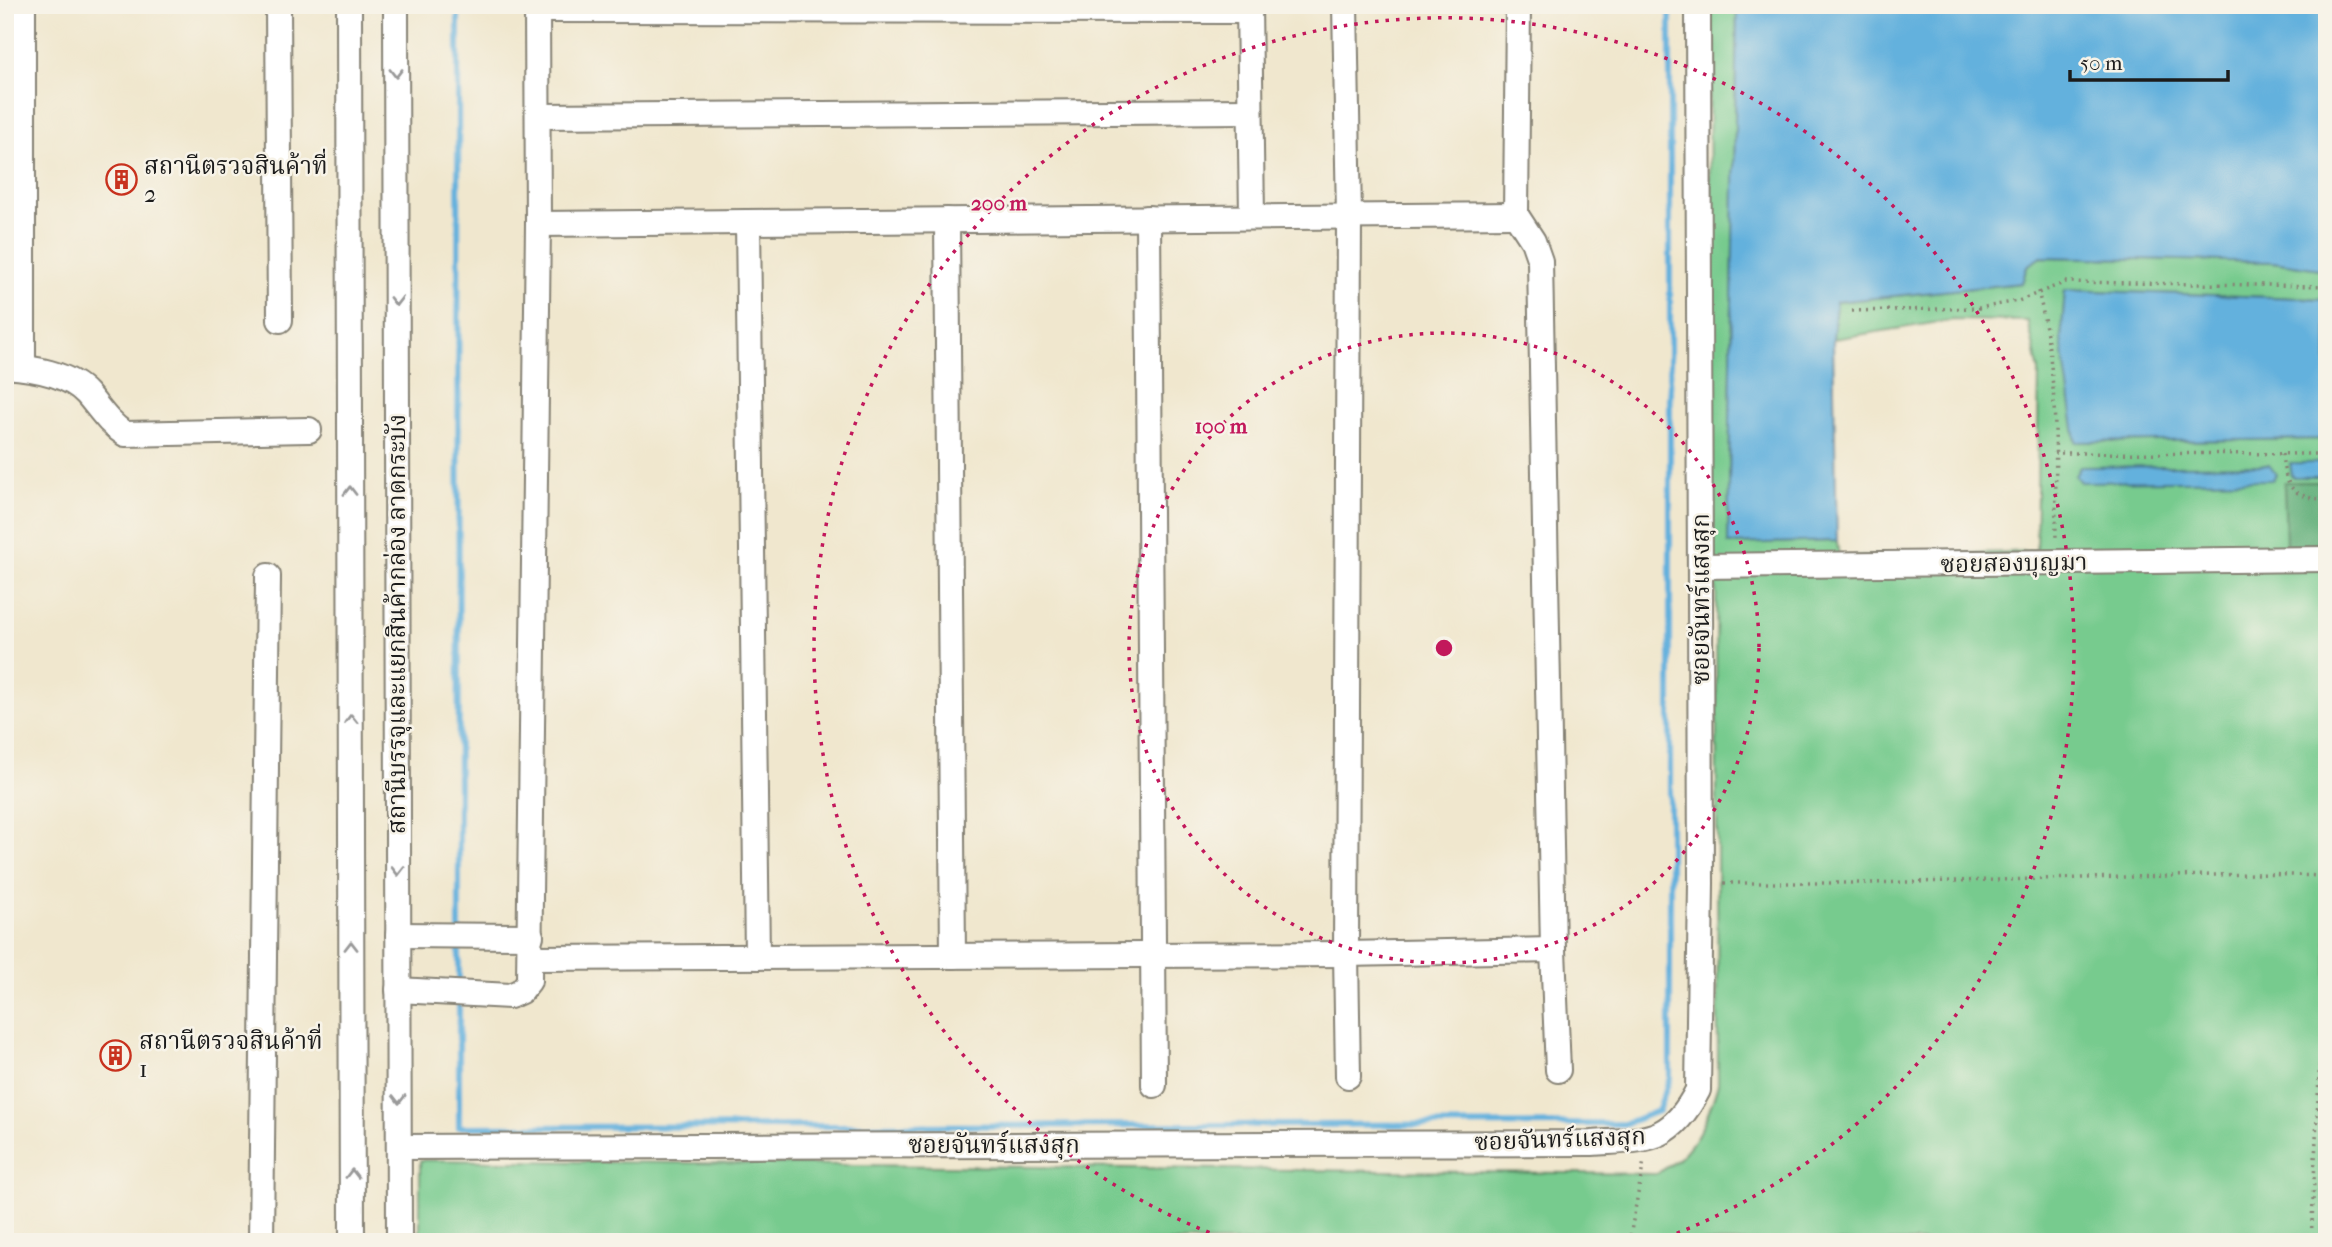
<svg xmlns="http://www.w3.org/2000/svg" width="2332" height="1247" viewBox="0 0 2332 1247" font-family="'IM FELL French Canon','Noto Serif Thai',serif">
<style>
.green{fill:#77cb8e;stroke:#4a7455;stroke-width:2}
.forest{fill:#61af79;stroke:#3e664a;stroke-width:2}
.water{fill:#63b1dd;stroke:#40667c;stroke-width:2}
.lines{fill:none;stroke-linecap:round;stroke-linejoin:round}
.stream{stroke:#63b1dd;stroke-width:6}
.minor-casing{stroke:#868275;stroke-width:28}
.path{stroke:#868275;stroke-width:3.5;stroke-dasharray:2 5;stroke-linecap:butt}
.minor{stroke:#fff;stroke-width:24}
.oneway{stroke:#999}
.ring{fill:none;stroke:#c2185b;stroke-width:3.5;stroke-dasharray:3.5 7}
.labels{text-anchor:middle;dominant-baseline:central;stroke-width:5;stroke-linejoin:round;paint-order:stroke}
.poi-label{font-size:24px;fill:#1c1c1c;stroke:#f7f3e8;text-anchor:start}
.street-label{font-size:24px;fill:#1c1c1c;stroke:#f7f3e8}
.centre{fill:#c2185b;stroke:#f7f3e8;stroke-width:3.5}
.ring-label{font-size:21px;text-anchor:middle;font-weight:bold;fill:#c2185b;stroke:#f7f3e8;stroke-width:5;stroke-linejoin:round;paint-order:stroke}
</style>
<rect width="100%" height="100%" fill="#f7f3e8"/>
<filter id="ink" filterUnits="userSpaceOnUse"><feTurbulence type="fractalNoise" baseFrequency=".0143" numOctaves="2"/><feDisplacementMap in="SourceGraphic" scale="14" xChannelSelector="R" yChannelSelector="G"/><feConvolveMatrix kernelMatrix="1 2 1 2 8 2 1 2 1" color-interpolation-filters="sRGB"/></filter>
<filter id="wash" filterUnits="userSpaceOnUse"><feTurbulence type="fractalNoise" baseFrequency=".00686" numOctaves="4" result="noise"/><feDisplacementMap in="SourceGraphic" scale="28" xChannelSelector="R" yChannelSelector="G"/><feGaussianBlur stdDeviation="1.57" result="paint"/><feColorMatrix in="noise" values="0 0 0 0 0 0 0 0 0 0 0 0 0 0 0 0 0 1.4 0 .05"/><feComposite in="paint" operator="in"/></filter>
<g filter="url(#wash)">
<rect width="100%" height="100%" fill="#f0e7ce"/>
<path class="green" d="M1709 5H1737L1728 544 1837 541 1839 557 2036 551 2039 371 2028 321 1952 320 1833 339 1836 302 2022 283 2027 266 2041 257 2273 262 2327 270V299L2065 290 2063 318 2076 442 2327 439V463L2291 464 2293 477H2327V482H2284L2287 546H2327V1200L2323 1242H420V1160L1655 1174C1692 1157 1707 1122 1718 1084L1716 582 1711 552Z"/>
<path class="forest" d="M2284 482H2327V546H2286Z"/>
<g class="water">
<path d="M1737 5H2327V270L2273 262 2041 257 2027 266 2022 283 1836 302 1833 339 1837 541 1728 544Z"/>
<path d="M2065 290 2327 299V439L2076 442 2061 339Z"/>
<path d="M2290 463H2327V477H2292Z"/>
<path d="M2269 465 2276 474 2272 480 2080 482 2075 476 2080 467Z"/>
</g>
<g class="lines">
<g class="stream">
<path d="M458 5 459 932"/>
<path d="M459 942V988"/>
<path d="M459 998V1127L1624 1124 1658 1111 1670 1078V5"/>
</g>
</g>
</g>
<g filter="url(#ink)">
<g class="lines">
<defs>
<g id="minor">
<path d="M23 5V367"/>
<path d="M278 5 280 320"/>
<path d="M349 5 352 1242"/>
<path d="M396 5 399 1242"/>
<path d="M1249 5 1252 217"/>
<path d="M1345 5 1349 216 1346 954 1348 1076"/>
<path d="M1518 5 1516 215 1533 241 1540 261 1553 950 1558 1070"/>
<path d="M537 10 1249 11"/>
<path d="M538 116 1250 111"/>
<path d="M1148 218 1154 1085"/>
<path d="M947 220 953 956"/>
<path d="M748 222 757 957"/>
<path d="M538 224 1516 215"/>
<path d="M5 366C33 368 68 373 87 394 100 409 108 423 125 434L309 430"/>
<path d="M1701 566 2327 559"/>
<path d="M398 935 531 936"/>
<path d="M531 958 1346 954 1553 950"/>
<path d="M398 990 510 996 521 991 529 981 538 224 537 5"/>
<path d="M399 1147 1592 1143C1647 1139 1670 1144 1698 1090L1701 883 1698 5"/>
<path d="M261 1242 268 576"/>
</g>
</defs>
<use href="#minor" class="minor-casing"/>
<g class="path">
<path d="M2038 291C2059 373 2055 457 2056 540"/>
<path d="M1852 311 1979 308 2018 301 2066 282 2327 286"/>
<path d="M2054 453 2327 454"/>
<path d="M2282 454C2285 487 2293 499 2327 499"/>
<path d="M1724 883H1868L2256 874 2327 876"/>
<path d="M1629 1242 1644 1161"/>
<path d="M2311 1242 2321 1036 2327 1030"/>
</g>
<use href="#minor" class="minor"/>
</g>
<defs><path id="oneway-chevron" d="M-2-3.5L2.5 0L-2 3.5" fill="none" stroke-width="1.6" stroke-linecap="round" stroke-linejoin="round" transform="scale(1.75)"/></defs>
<g class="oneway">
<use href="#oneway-chevron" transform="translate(396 73) rotate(90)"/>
<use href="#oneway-chevron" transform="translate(396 301) rotate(90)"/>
<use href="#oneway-chevron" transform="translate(350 491) rotate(-90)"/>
<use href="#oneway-chevron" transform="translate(351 719) rotate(-90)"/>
<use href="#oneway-chevron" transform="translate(398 871) rotate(90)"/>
<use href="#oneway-chevron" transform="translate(351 946) rotate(-90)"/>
<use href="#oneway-chevron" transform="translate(399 1099) rotate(90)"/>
<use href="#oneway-chevron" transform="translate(352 1174) rotate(-90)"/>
</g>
</g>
<g class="ring">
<circle cx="1444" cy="648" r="315"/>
<path d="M1229 1240A630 630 0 1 1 1659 1240"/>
</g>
<defs>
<symbol id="building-ring" viewBox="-11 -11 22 22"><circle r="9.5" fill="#f7f3e8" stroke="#c8321e" stroke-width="1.5"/><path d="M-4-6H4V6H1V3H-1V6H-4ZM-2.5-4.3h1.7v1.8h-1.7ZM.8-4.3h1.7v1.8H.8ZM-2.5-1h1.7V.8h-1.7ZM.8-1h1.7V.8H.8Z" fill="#c8321e"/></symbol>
</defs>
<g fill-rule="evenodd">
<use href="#building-ring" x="104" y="162" width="35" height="35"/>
<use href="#building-ring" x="98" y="1038" width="35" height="35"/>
</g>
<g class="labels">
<g class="poi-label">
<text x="144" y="166">สถานีตรวจสินค้าที่<tspan x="144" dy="28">2</tspan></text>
<text x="139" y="1041">สถานีตรวจสินค้าที่<tspan x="139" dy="28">1</tspan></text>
</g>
<g class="street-label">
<text transform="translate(2014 563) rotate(-1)">ซอยสองบุญมา</text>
<text transform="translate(1701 599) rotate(-90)">ซอยจันทร์แสงสุก</text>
<text transform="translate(397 624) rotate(-90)">สถานีบรรจุและแยกสินค้ากล่อง ลาดกระบัง</text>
<text transform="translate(1560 1139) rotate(-2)">ซอยจันทร์แสงสุก</text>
<text x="994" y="1145">ซอยจันทร์แสงสุก</text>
</g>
</g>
<circle cx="1444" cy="648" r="10" class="centre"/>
<g class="ring-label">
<text x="999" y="210">200 m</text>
<text x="1221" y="433">100 m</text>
</g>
<rect width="2332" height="1247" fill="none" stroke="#f7f3e8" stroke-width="28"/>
<path d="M2070 70v10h158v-10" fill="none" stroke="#1c1c1c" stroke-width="3.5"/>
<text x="2080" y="70" font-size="21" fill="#1c1c1c" stroke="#f7f3e8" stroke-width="5" paint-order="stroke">50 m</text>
</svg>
